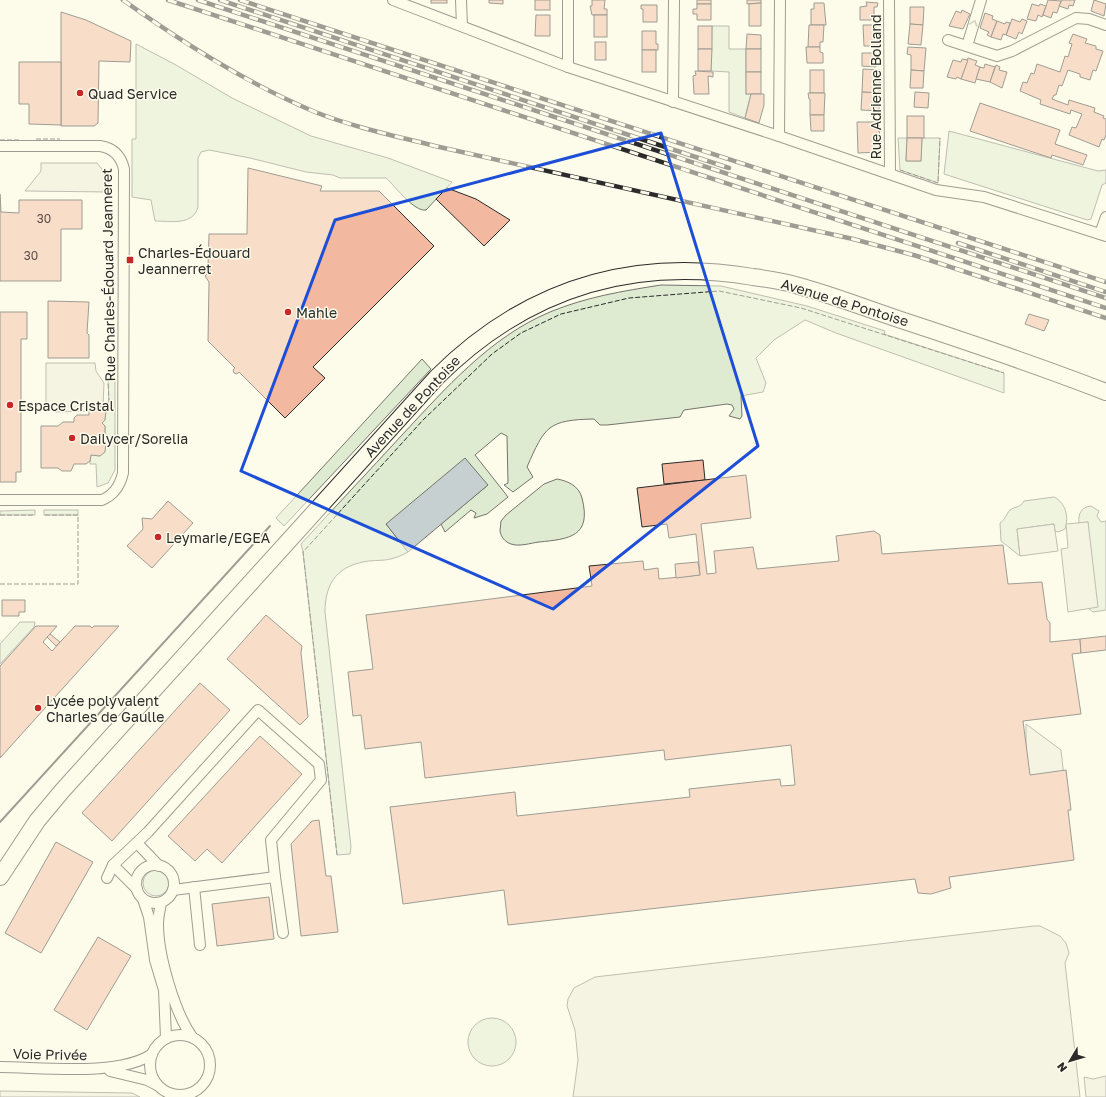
<svg xmlns="http://www.w3.org/2000/svg" width="1106" height="1097" viewBox="0 0 1106 1097" font-family="'Golos Text',sans-serif">
<style>
.green{fill:#deebd1;stroke:#74746e}
.parking{fill:#eceadb;stroke:#74746e}
.water{fill:#c7d0d0;stroke:#74746e}
.building{fill:#f2b8a0;stroke:#2b2b2b}
.lines{fill:none;stroke-linecap:round;stroke-linejoin:round}
.street-casing{stroke:#2b2b2b;stroke-width:12}
.primary-casing{stroke:#2b2b2b;stroke-width:18}
.street{stroke:#fdfbea;stroke-width:10}
.primary{stroke:#fdfbea;stroke-width:16}
.rail-casing{stroke:#2b2b2b;stroke-width:4.5}
.rail{stroke:#fdfbea;stroke-width:3;stroke-dasharray:9;stroke-linecap:butt}
.fence{stroke:#2b2b2b;stroke-width:1;stroke-dasharray:5 2;stroke-linecap:butt}
.wall{stroke:#2b2b2b;stroke-width:2}
.oneway{stroke:#9e9d94}
.marked{fill:none;stroke:#1d4ed8;stroke-width:3;stroke-linejoin:round}
.poi-dot{fill:#c62828;stroke:#fdfbea;stroke-width:1.5}
.labels{text-anchor:middle;dominant-baseline:central;stroke-width:3;stroke-linejoin:round;paint-order:stroke}
.number-label{font-size:12px;fill:#5d4e48}
.street-label{font-size:14px;fill:#2b2b2b;stroke:#fdfbea}
.poi-label{font-size:14px;fill:#2b2b2b;stroke:#fdfbea;text-anchor:start}
</style>
<rect width="100%" height="100%" fill="#fdfbea"/>
<g class="green">
<path d="M712 26H729V49H746V94H751L745 118 729 112V72L711 71Z"/>
<path d="M136 44 176 65 232 98 311 136 388 158 452 182 426 210C414 212 395 186 386 178H340L333 175 306 172 250 158 209 150 201 152 198 158V207C193 226 170 221 155 221L151 200 132 197V139H136Z"/>
<path d="M949 131 1098 171 1106 170V183L1102 185 1091 219 1087 220 944 174Z"/>
<path d="M898 138H907L906 161H921L922 138H940L938 183 900 170Z"/>
<path d="M661 285 721 286 807 306 885 331 884 334 1004 373V393L836 333 805 320 774 340 756 358 766 383 763 392 741 396 742 416 740 419 729 416 734 409 732 405 727 404 684 410 680 417 607 425H600L594 419C548 420 545 426 527 467L533 477 513 492 504 485 508 483 507 436 501 433 475 455 508 497 487 514 474 518 476 513 471 510 445 532 441 524 488 485 386 524 408 552C404 554 399 557 394 558 387 561 377 560 369 561 339 565 325 581 325 612L351 847 350 854 337 855 303 552 301 544C334 508 368 472 402 435 445 389 490 337 550 312 586 297 623 291 661 285Z"/>
<path d="M422 359 431 369 284 526 276 518Z"/>
<path d="M108 380H115V470L108 483 97 487 96 464H90L91 455 100 456 106 443 102 439 105 436V426L102 423 105 420 106 411 103 407 109 402Z"/>
<path d="M557 479C568 481 579 486 582 498 592 537 569 539 539 542 531 543 519 547 511 544 505 542 501 537 500 531L501 521 506 515 544 484Z"/>
<path d="M1054 497C1066 503 1069 517 1065 529L1058 532 1055 531 1054 524 1017 529 1020 556 1001 541 1000 523C1006 519 1006 514 1010 510 1016 506 1020 508 1024 501Z"/>
<path d="M1091 506 1099 511 1097 516 1101 522 1106 521V610L1093 612 1089 609 1088 522 1079 523C1078 514 1081 507 1091 506Z"/>
<path d="M35 510V515H0V511Z"/>
<rect x="44" y="510" width="34" height="5"/>
<path d="M20 622H35L34 627 0 664V644Z"/>
<circle cx="156" cy="883" r="13"/>
<circle cx="492" cy="1042" r="24"/>
</g>
<g class="parking">
<path d="M41 163H97L109 178V192L25 191 41 171Z"/>
<path d="M46 363H95L96 371 104 383 103 407 93 406 89 411 56 412 46 409Z"/>
<path d="M1088 522 1098 607 1068 612 1061 549 1068 548 1066 524Z"/>
<path d="M1054 524 1058 551 1020 556 1017 529Z"/>
<path d="M1026 724 1061 750 1064 777 1026 782Z"/>
<path d="M1034 926H1040L1060 936 1066 943 1069 953 1065 963 1080 1097H573L578 1060 575 1030 567 1006 568 999 574 988 595 977Z"/>
<path d="M1106 1076V1097H1086L1084 1077 1093 1079Z"/>
<path d="M0 1091 132 1093 140 1097H0Z"/>
</g>
<path class="water" d="M465 458 488 485 408 552 386 524Z"/>
<g class="building">
<rect x="431" y="0" width="16" height="3"/>
<path d="M489 0H503V4L489 3Z"/>
<rect x="535" y="0" width="15" height="10"/>
<path d="M592 0H605L604 9H607V15H592L590 6H592Z"/>
<rect x="697" y="0" width="14" height="4"/>
<path d="M747 0H761V3L747 4Z"/>
<path d="M1048 0 1061 1 1057 13 1053 12 1051 18 1043 15Z"/>
<path d="M1062 0H1075L1073 6 1069 5 1068 9 1059 6Z"/>
<path d="M1094 0 1106 4 1104 16 1091 11Z"/>
<path d="M866 2 878 3 877 7H874V20H860V7L867 6Z"/>
<path d="M761 3V26H749V4Z"/>
<path d="M814 3H824L826 25H811V9H814Z"/>
<path d="M697 4H711V20H697V14H693V9H697Z"/>
<path d="M1032 4 1039 6 1040 4 1046 6 1042 17 1038 15 1036 21 1027 19Z"/>
<path d="M641 5H657V22H643V9H641Z"/>
<path d="M910 7H924L923 25 910 24Z"/>
<path d="M962 10 970 14 963 29 949 26 956 11 961 13Z"/>
<path d="M61 12 86 20 131 41 130 62 99 61 98 123 94 126H61Z"/>
<path d="M985 13 993 16 992 19 997 21 991 37 987 35 989 32 980 28Z"/>
<path d="M536 15H550V36H535Z"/>
<rect x="594" y="15" width="13" height="22"/>
<path d="M1012 19 1020 22 1022 19 1027 21 1022 34 1019 32 1016 39 1006 35Z"/>
<path d="M997 21 1005 24 1006 22 1010 23 1006 35 1003 34 1001 40 991 37Z"/>
<path d="M910 24 923 25 921 45 908 44Z"/>
<path d="M809 25H824L823 42H820V47H808Z"/>
<path d="M863 25H875L877 39 880 40 879 46H864Z"/>
<rect x="698" y="26" width="14" height="23"/>
<path d="M642 31H656V44H658V50H642Z"/>
<path d="M747 34 761 35V49H746Z"/>
<path d="M1073 34 1087 39 1085 43 1096 46V49L1103 51 1096 71 1093 70 1090 80 1080 77V74L1068 70 1062 86 1059 85 1056 95H1054L1052 99 1068 105 1069 100 1095 108 1094 112 1104 116 1103 118 1106 119V135L1104 140 1102 139 1099 147 1069 135 1072 127 1076 128 1082 114 1071 110 1070 114 1040 104 1041 100 1020 91 1023 82 1027 83 1031 73 1034 74 1037 64 1060 72 1065 56 1068 57 1072 44 1069 43Z"/>
<rect x="595" y="42" width="11" height="18"/>
<path d="M806 47H820V52L823 53V63H807Z"/>
<path d="M908 47 926 48 924 71 911 70V55L907 54Z"/>
<path d="M698 49H712L711 71H698Z"/>
<rect x="746" y="49" width="15" height="23"/>
<rect x="642" y="50" width="14" height="22"/>
<path d="M862 53H876V67L862 66Z"/>
<path d="M968 58 977 61 975 65 980 67 975 83 961 79Z"/>
<path d="M962 59 968 60 961 79 957 77 956 79 947 77 953 60 961 62Z"/>
<path d="M19 62H61V125L29 124V104H19Z"/>
<path d="M985 64 995 67 990 82 976 79 980 67 984 68Z"/>
<path d="M996 65 1000 67 999 70 1007 72 1002 88 990 82Z"/>
<path d="M863 69 880 70V93L862 92Z"/>
<rect x="810" y="70" width="14" height="23"/>
<path d="M911 70 924 71 923 88H910Z"/>
<path d="M695 71 713 72V77L708 76 709 94H694L693 76 696 75Z"/>
<rect x="746" y="72" width="15" height="22"/>
<path d="M862 92 880 93 879 111 861 110Z"/>
<path d="M915 92 929 93 928 108 914 107Z"/>
<path d="M808 93H825L824 115H810V99H809Z"/>
<path d="M751 94H764V105L759 123 745 118Z"/>
<path d="M980 103 1060 130 1055 144 1087 155 1083 165 1052 155 1051 158 970 131Z"/>
<path d="M810 115H824V131H811Z"/>
<rect x="907" y="116" width="17" height="22"/>
<path d="M857 122H879L880 152 858 153Z"/>
<path d="M907 138H922L921 161H906Z"/>
<path d="M248 168 322 186 320 191H379L434 246 313 367 325 378 285 418 239 372 237 374 234 373 233 370 235 368 208 341 209 282 205 276 211 269 208 267 209 234H247Z"/>
<path d="M447 188 476 199 510 220 484 246 436 199Z"/>
<path d="M0 194 1 212 19 213V200H82V229H61V281H0Z"/>
<path d="M48 301 89 302 87 333 89 335V358H48Z"/>
<path d="M0 312H27V339H21V472H16V482H0Z"/>
<path d="M1029 314 1049 320 1044 331 1025 324Z"/>
<path d="M93 406 103 407 106 410 105 420 102 423 105 426V436L102 439 106 443 105 452 100 456 91 455 90 461 86 464H74L71 471H62L58 468H41V426H58L63 422H74V418L77 415H89V411Z"/>
<path d="M703 460 705 480 664 484 662 464Z"/>
<path d="M746 475 751 518 701 524 707 574 716 573 714 551 753 547 757 569 839 561 836 536 874 531 880 535 882 554 1003 545 1008 584 1042 582 1047 619 1050 623V642L1080 639 1081 653 1072 654 1081 714 1023 721 1030 775 1066 770 1071 810H1068L1074 860 949 877 951 888 931 894 918 893 915 879 508 925 504 890 403 904 390 807 515 792 517 816 690 797 689 789 780 779 781 786 795 785 791 745 665 760 664 750 425 778 421 742 365 749 361 715 353 716 348 672 373 669 366 615 592 586 589 566 643 561 644 570 658 568 659 579 700 575 696 534 669 538 667 524 642 527 637 488Z"/>
<path d="M168 501 193 523 152 568 127 546 143 529 142 518 152 519Z"/>
<path d="M698 562 700 575 676 578 675 564Z"/>
<path d="M2 600H25V612H19V616H2Z"/>
<path d="M266 615 302 646 301 653 308 717 300 725 227 659Z"/>
<path d="M36 626H57L43 642 52 651 75 626H90L92 628 94 626H119L0 758V666Z"/>
<path d="M50 634 60 642 56 646 47 637Z"/>
<path d="M1106 636V650L1081 653 1080 639Z"/>
<path d="M200 683 230 710 112 841 82 813Z"/>
<path d="M260 736 302 774 222 863 207 849 195 861 168 836Z"/>
<path d="M319 820 326 876H331L338 932 301 936 291 844 312 821Z"/>
<path d="M56 842 93 862 41 953 5 933Z"/>
<path d="M269 897 274 939 217 946 212 904Z"/>
<path d="M98 937 131 956 87 1030 54 1010Z"/>
</g>
<g class="lines">
<defs>
<g id="street">
<path d="M393 0 568 67 779 136 936 190 984 197 1106 236"/>
<path d="M461 0 462 26"/>
<path d="M568 0V67"/>
<path d="M889 0 890 174"/>
<path d="M948 40 997 56 1012 51 1076 18 1089 19 1106 25"/>
<path d="M967 46 981 0"/>
<path d="M673 102 674 0"/>
<path d="M779 136 780 0"/>
<path d="M0 146H100C113 148 121 156 124 169L123 473C120 486 114 495 102 500H0"/>
<path d="M1100 234 1106 217"/>
<path d="M137 843 159 866"/>
<path d="M113 865 137 889"/>
<circle cx="155" cy="884" r="19"/>
<path d="M107 878 113 865 148 832 258 710 319 764 321 780 271 840 275 877"/>
<path d="M194 887 200 945"/>
<path d="M173 890 275 877 283 933"/>
<path d="M143 899 149 917 155 960 164 990 166 1038"/>
<path d="M161 903C160 909 158 917 158 924 158 955 174 1011 192 1037"/>
<circle cx="180" cy="1065" r="30"/>
<path d="M0 1067C40 1067 119 1077 152 1054"/>
<path d="M110 1071 147 1080 157 1085"/>
</g>
<path id="primary" d="M0 877 37 821 62 791 436 378C525 289 630 256 753 277 768 279 784 281 799 286 832 295 865 308 898 319 968 342 1037 365 1106 392"/>
</defs>
<use href="#street" class="street-casing"/>
<use href="#primary" class="primary-casing"/>
<use href="#street" class="street"/>
<use href="#primary" class="primary"/>
<defs>
<g id="rail">
<path d="M123 0C183 43 246 83 315 112 353 127 395 136 435 146L853 239 917 256 1106 318"/>
<path d="M168 0 1106 308"/>
<path d="M198 0 1106 298"/>
<path d="M220 0 729 168"/>
<path d="M240 0 1106 282"/>
<path d="M958 243 1106 292"/>
</g>
</defs>
<use href="#rail" class="rail-casing"/>
<use href="#rail" class="rail"/>
<g class="fence">
<path d="M36 139H60"/>
<path d="M0 140H21"/>
<path d="M900 170 938 183 940 138"/>
<path d="M103 407 109 402 108 380"/>
<path d="M0 515H35"/>
<path d="M0 584H78V515H44"/>
<path d="M337 855 303 552 423 420 492 354 521 333 561 314 629 298 719 291 801 308 1004 373"/>
</g>
<path class="wall" d="M0 822 270 526"/>
</g>
<defs><path id="oneway-chevron" d="M-2-3.5L2.5 0L-2 3.5" fill="none" stroke-width="1.6" stroke-linecap="round" stroke-linejoin="round"/></defs>
<use class="oneway" href="#oneway-chevron" transform="translate(974 23) rotate(-72)"/>
<path d="M0 0H1106V1097H0ZM661 133 758 446 553 609 241 471 335 220Z" fill="#fdfbea" fill-opacity=".55" fill-rule="evenodd"/>
<path class="marked" d="M661 133 758 446 553 609 241 471 335 220Z"/>
<g class="poi-dot">
<circle cx="80" cy="93" r="4"/>
<rect x="126" y="256" width="8" height="8" rx="2"/>
<circle cx="288" cy="312" r="4"/>
<circle cx="10" cy="405" r="4"/>
<circle cx="72" cy="438" r="4"/>
<circle cx="158" cy="537" r="4"/>
<circle cx="38" cy="708" r="4"/>
</g>
<g class="labels">
<g class="number-label">
<text x="44" y="218">30</text>
<text x="31" y="255">30</text>
</g>
<g class="street-label">
<text transform="translate(875 87) rotate(-90)">Rue Adrienne Bolland</text>
<text transform="translate(108 275) rotate(-91)">Rue Charles-Édouard Jeanneret</text>
<text transform="translate(845 302) rotate(17)">Avenue de Pontoise</text>
<text transform="translate(412 406) rotate(-47)">Avenue de Pontoise</text>
<text transform="translate(50 1054) rotate(1)">Voie Privée</text>
</g>
<g class="poi-label">
<text x="88" y="93">Quad Service</text>
<text x="138" y="252">Charles-Édouard<tspan x="138" dy="16">Jeannerret</tspan></text>
<text x="296" y="312">Mahle</text>
<text x="18" y="405">Espace Cristal</text>
<text x="80" y="438">Dailycer/Sorelia</text>
<text x="166" y="537">Leymarie/EGEA</text>
<text x="46" y="700">Lycée polyvalent<tspan x="46" dy="16">Charles de Gaulle</tspan></text>
</g>
</g>
<g transform="translate(1070 1061) rotate(232)" stroke="#fdfbea" stroke-width="3" paint-order="stroke">
<path d="M0-3L7 15L0 10L-7 15Z" fill="#2b2b2b"/>
<text y="-6" font-size="11" font-weight="bold" text-anchor="middle" fill="#2b2b2b">N</text>
</g>
</svg>
